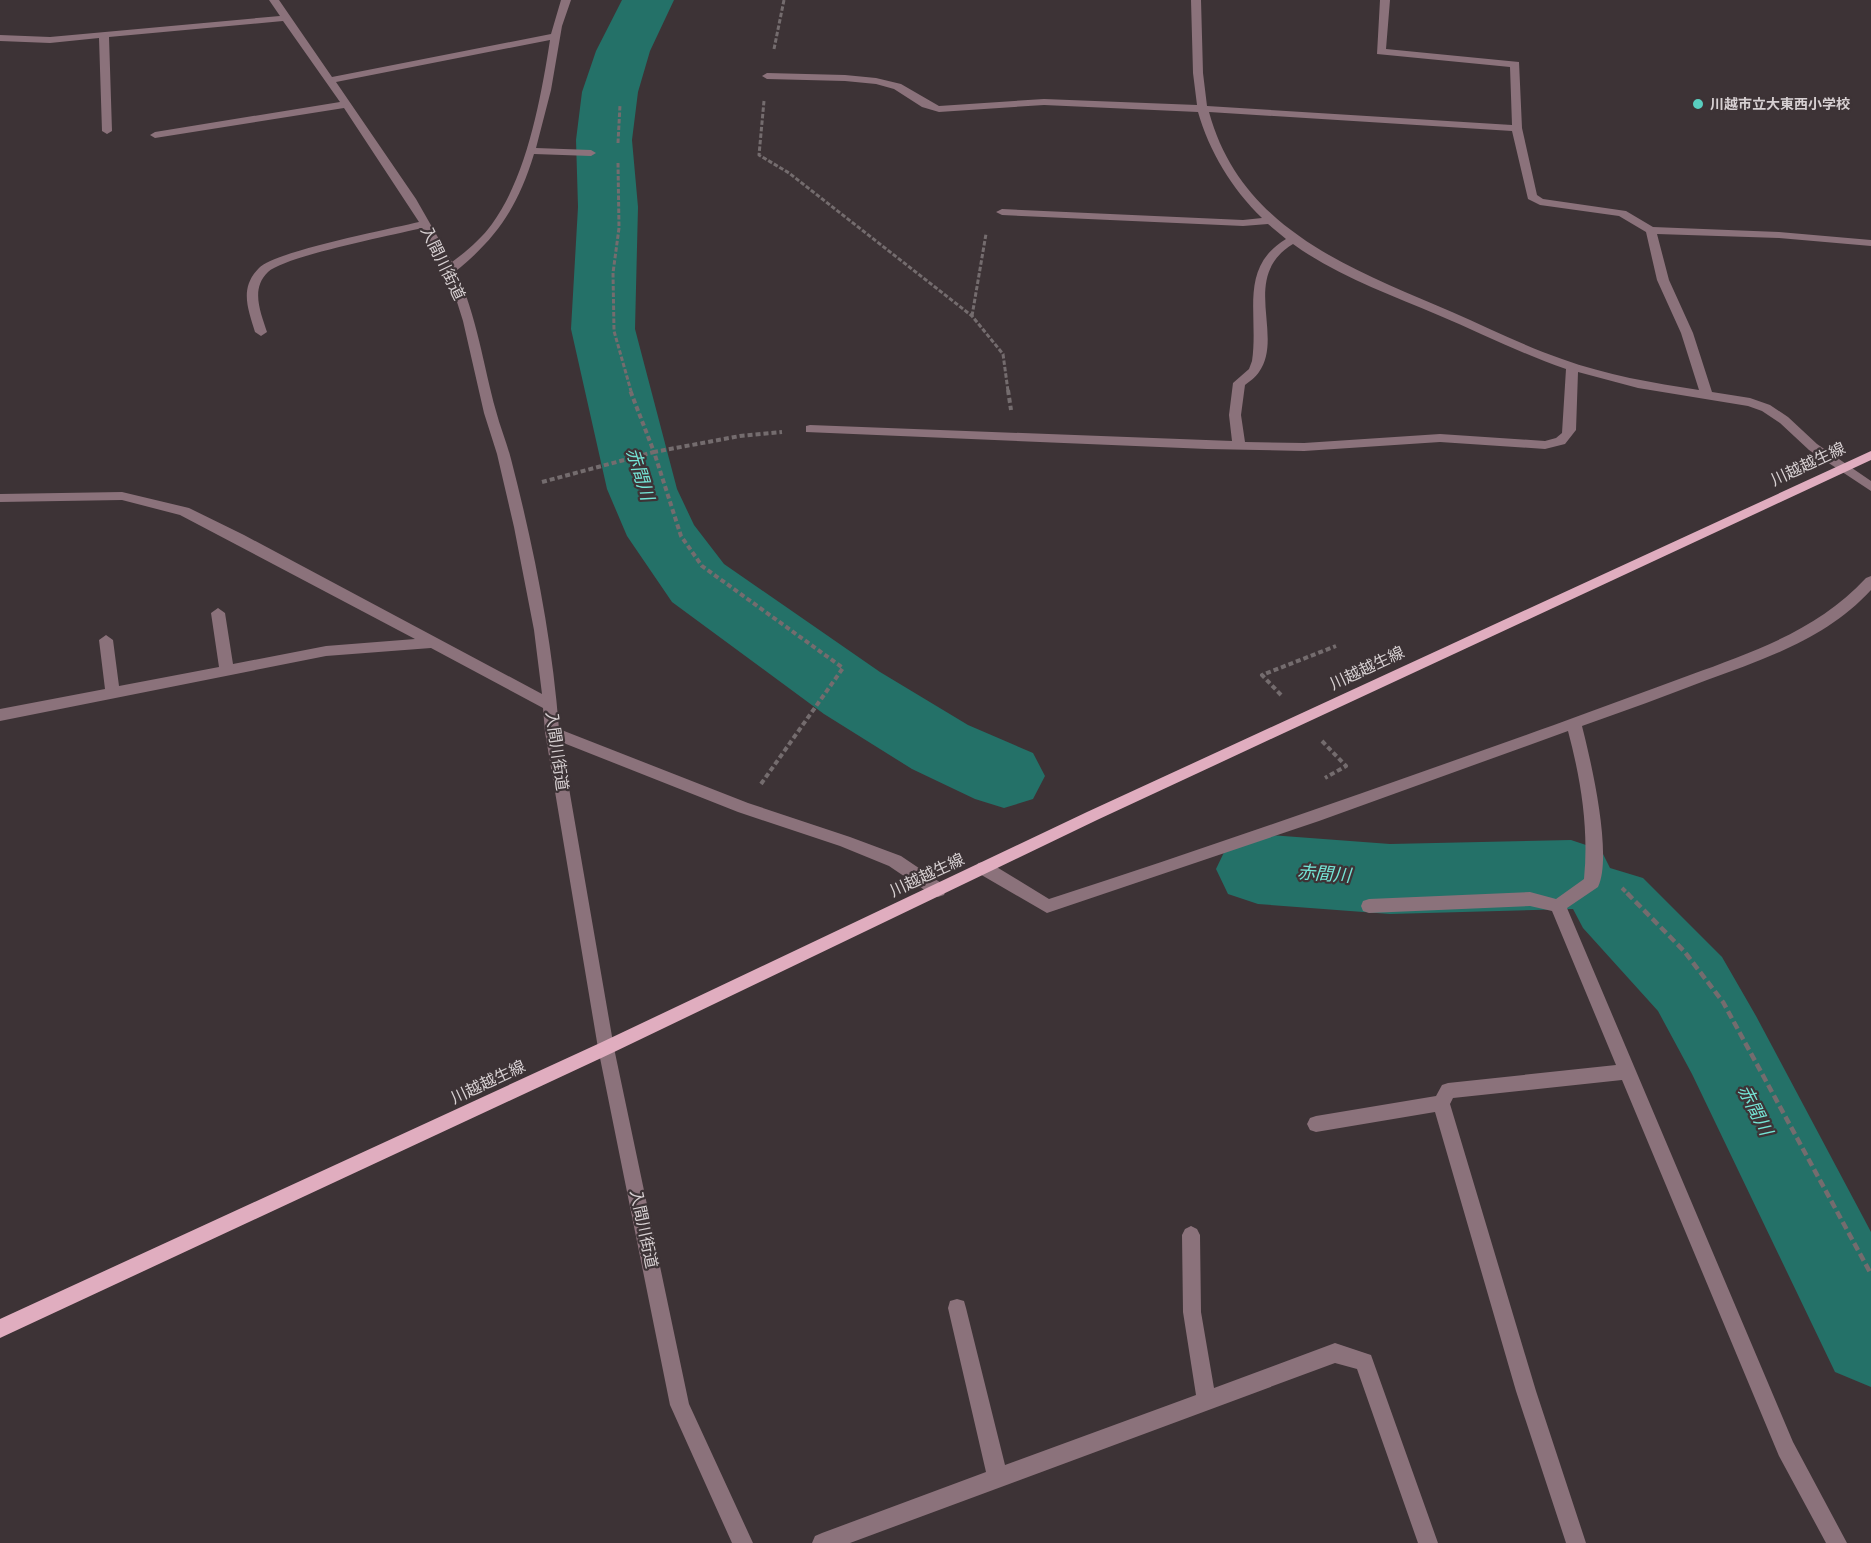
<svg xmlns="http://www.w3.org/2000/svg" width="1871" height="1543" viewBox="0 0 1871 1543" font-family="Bitter,'Noto Sans JP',serif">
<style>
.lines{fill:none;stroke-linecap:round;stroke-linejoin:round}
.river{fill:#247168;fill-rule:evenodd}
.path-far2{stroke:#746c6e;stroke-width:3;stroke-dasharray:4.5 2;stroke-linecap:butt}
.path-far1{stroke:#746c6e;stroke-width:4;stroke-dasharray:5 3;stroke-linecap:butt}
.path{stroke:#746c6e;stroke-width:4.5;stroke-dasharray:8 4;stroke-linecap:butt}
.minor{fill:#8b727b;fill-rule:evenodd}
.major{fill:#e0adbf;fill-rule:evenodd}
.poi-dot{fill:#59cebf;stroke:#3d3336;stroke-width:2}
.labels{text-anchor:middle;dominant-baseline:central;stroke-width:4.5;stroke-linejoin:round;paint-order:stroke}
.far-poi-label{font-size:14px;font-weight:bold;fill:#d7d0d2;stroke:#3d3336;text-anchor:start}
.street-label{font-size:16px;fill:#d7d0d2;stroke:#3d3336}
.water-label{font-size:18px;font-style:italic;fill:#75e4d5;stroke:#3d3336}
</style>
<rect width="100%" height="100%" fill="#3d3336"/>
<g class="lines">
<g class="river">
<path d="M622 0H674L650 51 638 92 632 140 638 207 635 329 677 489 694 525 724 564 880 672 968 725 1033 753 1045 776 1033 799 1004 808 975 799 912 769 824 714 672 602 627 536 607 489 571 329 578 207 576 140 582 92 596 51Z"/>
<path d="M1258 834 1390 844 1571 840 1601 850 1610 868 1643 878 1722 957 1756 1016 1871 1232V1387L1835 1372 1692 1074 1658 1011 1583 928 1573 909 1390 914 1258 904 1228 894 1216 869 1228 844Z"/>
</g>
<g class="path-far2">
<path d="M774 49 784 0"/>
<path d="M764 101 759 155 789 173 972 316 1003 354 1008 391"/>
<path d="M618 143 620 105"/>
<path d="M618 163 619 228 613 273 614 331 631 391"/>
<path d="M972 316 986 234"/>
</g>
<g class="path-far1">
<path d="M1008 390 1011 410"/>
<path d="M542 482 654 452 630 390"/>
<path d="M1281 695 1262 675 1336 646"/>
<path d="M1322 741 1346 766 1325 778"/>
<path d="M761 784 843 668 702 566 681 536 654 452 740 436 782 432"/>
<path d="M1622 888 1629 895"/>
</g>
<path class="path" d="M1627 893 1684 951 1723 1002 1871 1274"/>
<g class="minor">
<path d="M269 0H279L332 77 551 34 561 0H571L562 26 551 90 536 148 591 150 596 153 591 156 534 154C518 206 498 237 456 271 477 316 483 364 496 411 500 427 507 443 511 459 534 548 552 638 559 729L748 803 850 837 901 856 944 885 946 890 944 895 938 897 932 895 889 866 840 846 738 812 561 742 614 1048 689 1404 753 1543H732L670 1405 598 1048 545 732 543 708 431 648 326 656 0 721V709L105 689 99 640 106 635 113 640 119 686 219 667 211 613 218 608 225 613 233 664 326 646 415 639 180 515 122 500 0 502V494L122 492 189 508 244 535 542 694 534 630 514 527 497 454 484 413 463 321 452 286 422 228C394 235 285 256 268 272 250 289 261 313 267 332L261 336 255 332C248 309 239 288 259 268 276 251 390 229 419 222L344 108 155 138 150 135 155 132 340 102 283 21 109 37 112 131 107 134 102 131 99 38 50 43 0 41V35L50 37 280 16ZM550 40C541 98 527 176 492 224 481 239 467 251 452 262L416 199 336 82Z"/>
<path d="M1191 0H1201L1203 73 1207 106 1512 125 1510 67 1377 54 1380 0H1390L1386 49 1519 62 1522 128 1537 195 1543 199 1626 211 1653 227 1779 232 1871 240V246L1779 238 1657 234 1669 280 1693 333 1712 392 1750 398 1770 405 1788 417 1817 444 1871 481V491L1809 450 1780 423 1762 411 1748 406 1638 388 1578 372 1576 430 1565 444 1545 449 1440 442 1304 451 1207 449 806 432V426L810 425 1232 441 1229 415 1233 383 1249 369 1252 361C1259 314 1238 268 1286 239L1268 224 1243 226 1002 215 996 212 1002 209 1243 220 1262 218C1232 189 1209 151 1198 112L1044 105 939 112 922 107 894 89 876 84 845 81 767 79 762 76 767 73 845 75 876 78 901 84 939 106 1044 99 1197 105 1193 73ZM1209 112 1512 131 1528 199 1540 205 1619 216 1646 232 1657 280 1681 333 1699 390C1653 383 1606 375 1562 359 1524 346 1489 328 1452 312 1352 269 1241 230 1209 112ZM1293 244C1337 276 1389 294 1438 315 1481 333 1522 354 1566 369L1562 433 1556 438 1545 441 1440 434 1304 443 1245 442 1241 415 1245 385C1250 381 1256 377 1259 372 1285 335 1239 277 1293 244Z"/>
<path d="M1871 576V590C1827 638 1767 658 1707 680 1666 696 1624 711 1582 726 1591 761 1613 856 1598 887L1567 908 1793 1442 1847 1543H1826L1779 1456 1622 1080 1453 1098 1450 1104 1536 1391 1586 1543H1566L1516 1391 1435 1112 1316 1132 1310 1130 1307 1124 1310 1118 1316 1116 1436 1096 1442 1085 1448 1083 1616 1065 1552 911 1530 906 1369 913 1363 911 1361 906 1363 901 1369 899 1530 892 1556 899 1584 879C1589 829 1581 780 1568 731L1319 821 1047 913 978 873 976 868 978 863 984 862 990 863 1049 899C1218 844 1386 785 1554 725 1599 708 1645 692 1690 675 1755 651 1818 630 1866 578Z"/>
<path d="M1191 1226 1197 1229 1200 1235 1201 1312 1214 1388 1335 1343 1371 1355 1438 1543H1418L1357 1369 1335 1363 850 1543H812L815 1536 822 1533 986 1472 948 1308 950 1301 957 1299 964 1301 966 1308 1005 1465 1196 1395 1183 1312 1182 1235 1185 1229Z"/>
</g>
<path class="major" d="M1871 451V460L1097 820 612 1053 0 1338V1319L600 1043 1087 812Z"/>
</g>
<circle class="poi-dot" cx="1698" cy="104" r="6"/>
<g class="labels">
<g class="far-poi-label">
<text x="1710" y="104">川越市立大東西小学校</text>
</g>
<g class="street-label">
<text transform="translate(443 263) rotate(64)">入間川街道</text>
<text transform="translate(1808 464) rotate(-25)">川越越生線</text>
<text transform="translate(1367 668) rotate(-25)">川越越生線</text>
<text transform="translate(557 751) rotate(82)">入間川街道</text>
<text transform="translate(927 875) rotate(-25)">川越越生線</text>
<text transform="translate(488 1082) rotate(-25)">川越越生線</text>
<text transform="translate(644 1229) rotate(78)">入間川街道</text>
</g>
<g class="water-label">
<text transform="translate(640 474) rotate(73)">赤間川</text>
<text transform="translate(1324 874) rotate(4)">赤間川</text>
<text transform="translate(1755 1110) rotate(63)">赤間川</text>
</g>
</g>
</svg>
